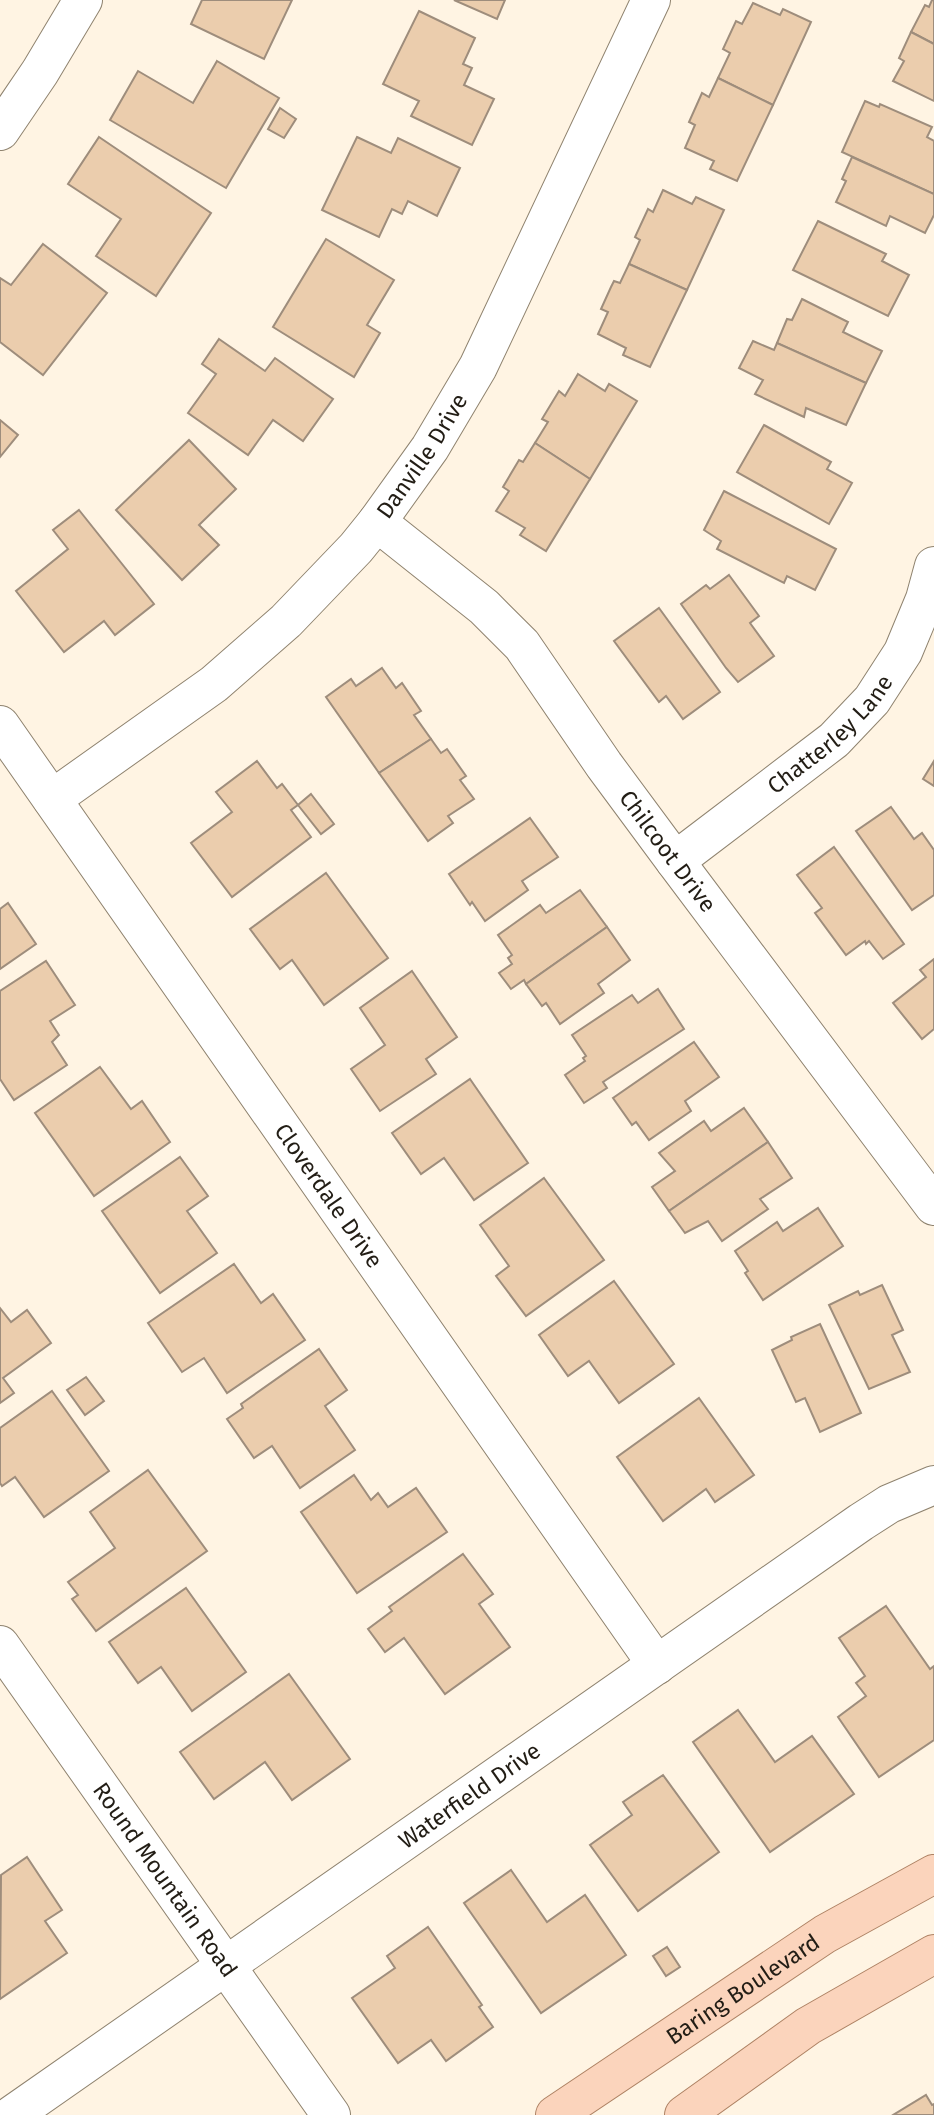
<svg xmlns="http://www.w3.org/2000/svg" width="934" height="2115" viewBox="0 0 934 2115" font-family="'Fira Sans',sans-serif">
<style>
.building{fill:#ebcdad;stroke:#9e8d7c;stroke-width:2}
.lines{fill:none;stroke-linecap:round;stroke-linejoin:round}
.minor-casing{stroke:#8f836f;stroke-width:40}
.major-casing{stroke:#ae8264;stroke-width:40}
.minor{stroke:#fff;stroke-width:38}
.major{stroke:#fbd4bc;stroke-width:38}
.labels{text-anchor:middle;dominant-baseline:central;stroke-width:5;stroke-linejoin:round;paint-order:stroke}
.street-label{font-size:23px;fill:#221d15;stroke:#fff4e3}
</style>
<rect width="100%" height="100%" fill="#fff4e3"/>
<g class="building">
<path d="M202 0H292L264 59 191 24Z"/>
<path d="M454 0H505L497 19Z"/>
<path d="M932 0H934V44L911 32 925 5 929 7Z"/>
<path d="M753 3 780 15 783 9 811 22 773 105 718 78 730 53 723 49 736 21 742 24Z"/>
<path d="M419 11 475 38 463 64 472 68 464 85 494 99 472 145 411 116 419 101 383 84Z"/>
<path d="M911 32 934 44V101L893 81 904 61 899 58Z"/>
<path d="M217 61 279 98 226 188 110 120 138 71 193 103Z"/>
<path d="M718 78 773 105 737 181 710 169 714 161 685 148 695 125 689 122 702 93 709 97Z"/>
<path d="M865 101 879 107 880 104 932 127 927 137 934 141V194L842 152Z"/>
<path d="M280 108 296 119 284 138 268 129Z"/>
<path d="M99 137 211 213 156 296 96 256 121 219 68 184Z"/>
<path d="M357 137 391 153 398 138 460 168 437 216 408 201 402 214 392 209 379 237 322 210Z"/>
<path d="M852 157 934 194V215L925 233 890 216 886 226 836 202 846 181 842 179Z"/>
<path d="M663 190 692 204 696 197 724 210 687 290 629 264 640 240 635 237 648 209 653 212Z"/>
<path d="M818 221 886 254 882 261 909 275 888 316 793 270Z"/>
<path d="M326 239 394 280 367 325 380 333 354 377 273 327Z"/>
<path d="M43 244 107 293 43 375 0 342V278L11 285Z"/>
<path d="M629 264 687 290 650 367 623 355 626 348 598 334 608 312 601 309 611 287 614 281 620 283Z"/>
<path d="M802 299 848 322 843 332 882 351 866 383 777 343 787 319 792 320Z"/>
<path d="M219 339 265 371 275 358 333 399 303 441 273 420 248 455 188 413 216 374 202 364Z"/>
<path d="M753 341 774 350 777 343 866 383 846 425 806 408 804 417 755 394 763 380 739 368Z"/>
<path d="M578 374 605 391 609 384 637 401 590 479 535 443 548 422 542 419 559 391 565 396Z"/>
<path d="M0 420 18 435 0 457Z"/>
<path d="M764 425 831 462 827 469 852 483 829 524 737 472Z"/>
<path d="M189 440 236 489 199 525 219 545 182 580 116 510Z"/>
<path d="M535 443 590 479 546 551 520 535 525 528 496 511 509 491 503 487 519 460 523 462Z"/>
<path d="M724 491 836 549 815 590 787 576 784 583 717 549 721 541 704 530Z"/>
<path d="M79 510 154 604 115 635 104 621 64 652 16 591 68 549 53 530Z"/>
<path d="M729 575 759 616 750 623 774 656 738 682 726 668 681 604 706 585 710 589Z"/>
<path d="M659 608 720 692 683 719 666 696 659 702 614 641Z"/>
<path d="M382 668 396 688 402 683 421 711 414 715 431 739 379 773 326 697 351 679 356 686Z"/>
<path d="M431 739 441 753 447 749 466 776 460 780 474 799 448 816 453 823 428 841 379 773Z"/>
<path d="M257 761 277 788 282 784 298 805 291 810 311 837 232 897 191 843 232 812 216 792Z"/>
<path d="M934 761V786L923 779Z"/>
<path d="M311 794 334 824 321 834 298 805Z"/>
<path d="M891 807 914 839 922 833 934 850V895L912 910 856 831Z"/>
<path d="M530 818 558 857 522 881 528 890 485 921 472 902 470 905 449 874Z"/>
<path d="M834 847 904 944 883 959 869 941 866 944 865 941 846 955 815 913 822 908 797 875Z"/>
<path d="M326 873 388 958 324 1005 292 960 280 969 250 929Z"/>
<path d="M580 890 607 927 526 984 524 980 511 989 499 973 512 964 508 958 512 955 498 935 540 905 546 913Z"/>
<path d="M8 903 36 944 0 969V909Z"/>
<path d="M607 927 630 960 598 984 604 993 560 1024 546 1003 542 1006 526 984Z"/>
<path d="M934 959V1029L922 1039 893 1003 926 977 920 970Z"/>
<path d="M46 961 75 1005 50 1021 59 1035 52 1042 67 1065 14 1100 0 1079V991Z"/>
<path d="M412 971 457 1037 426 1059 436 1074 380 1111 351 1069 385 1045 360 1008Z"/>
<path d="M658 989 684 1029 603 1082 607 1088 584 1103 565 1075 585 1061 583 1058 586 1056 572 1035 632 995 638 1003Z"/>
<path d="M694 1042 719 1077 685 1101 691 1111 649 1140 636 1122 632 1125 613 1098Z"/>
<path d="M100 1067 131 1109 142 1101 170 1142 94 1196 35 1113Z"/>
<path d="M470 1079 528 1163 474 1200 444 1158 421 1174 392 1133Z"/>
<path d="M744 1108 768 1142 669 1211 652 1187 675 1171 659 1153 704 1121 711 1131Z"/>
<path d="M768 1142 792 1178 760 1199 768 1209 722 1241 708 1221 685 1233 669 1211Z"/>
<path d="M180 1157 208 1196 187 1211 217 1253 160 1293 102 1211Z"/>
<path d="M544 1178 604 1260 526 1316 496 1276 509 1266 480 1225Z"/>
<path d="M818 1208 843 1246 763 1300 745 1273 748 1271 735 1251 777 1222 783 1231Z"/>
<path d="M234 1264 261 1303 273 1294 305 1340 227 1393 204 1358 182 1372 148 1323Z"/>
<path d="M614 1281 674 1364 619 1403 589 1361 568 1376 539 1335Z"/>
<path d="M882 1285 903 1330 892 1335 910 1372 869 1389 829 1305 858 1291 860 1295Z"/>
<path d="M0 1308 11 1322 27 1310 51 1343 3 1378 14 1393 0 1403Z"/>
<path d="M820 1324 861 1413 820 1432 805 1398 796 1402 772 1350 792 1340 791 1337Z"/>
<path d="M319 1349 347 1390 325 1406 355 1450 300 1488 272 1446 254 1458 227 1419 243 1408 241 1404Z"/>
<path d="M86 1377 104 1401 85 1415 67 1390Z"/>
<path d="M52 1391 109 1471 44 1517 15 1477 2 1486 0 1483V1428Z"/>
<path d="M699 1398 754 1475 715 1502 706 1489 663 1521 617 1457Z"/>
<path d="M148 1470 207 1551 96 1631 72 1599 78 1595 68 1582 115 1548 90 1512Z"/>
<path d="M354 1475 371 1500 378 1493 388 1507 416 1488 447 1532 357 1593 301 1512Z"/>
<path d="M463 1554 493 1594 479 1604 510 1647 445 1694 404 1638 385 1652 368 1629 392 1611 389 1607Z"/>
<path d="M186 1588 246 1672 192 1711 161 1667 138 1683 109 1642Z"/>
<path d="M886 1606 930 1669 934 1666V1740L879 1777 838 1717 866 1696 856 1683 865 1676 839 1638Z"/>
<path d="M289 1674 350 1759 292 1800 265 1762 214 1799 180 1752Z"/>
<path d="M738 1710 775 1762 812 1736 854 1794 770 1852 693 1742Z"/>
<path d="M663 1775 719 1852 638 1911 590 1845 632 1815 623 1802Z"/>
<path d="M27 1857 62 1910 45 1921 67 1953 0 1999 1 1875Z"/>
<path d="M511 1870 547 1922 585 1895 626 1955 541 2013 464 1903Z"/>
<path d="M428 1927 482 2005 479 2007 493 2027 446 2061 431 2040 398 2063 352 1998 395 1968 387 1956Z"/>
<path d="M667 1947 680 1967 666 1976 653 1956Z"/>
<path d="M926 2095 932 2105 934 2104V2115H893Z"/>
</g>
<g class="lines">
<defs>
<g id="minor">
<path d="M0 131 40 72 83 0"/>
<path id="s1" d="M377 522 484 607 522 645 604 765 675 861 934 1206"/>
<path id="s2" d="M0 725 657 1665"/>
<path id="s3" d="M52 799 214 684 286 621 356 548 377 522 430 448 478 367 651 0"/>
<path id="s4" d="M675 861 834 740 872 700 903 652 925 599 934 566"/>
<path id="s5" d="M0 1645 331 2115"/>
<path id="s6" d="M12 2115 861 1522 889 1504 934 1485"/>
</g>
<g id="major">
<path id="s7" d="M555 2115 825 1934 934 1874"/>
<path d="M684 2115 808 2026 934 1954"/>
</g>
</defs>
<use href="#minor" class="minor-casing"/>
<use href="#major" class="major-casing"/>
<use href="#minor" class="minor"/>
<use href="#major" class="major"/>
</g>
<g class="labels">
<g class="street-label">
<text stroke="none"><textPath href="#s3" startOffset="509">Danville Drive</textPath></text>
<text stroke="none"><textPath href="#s4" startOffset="201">Chatterley Lane</textPath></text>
<text stroke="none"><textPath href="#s1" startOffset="443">Chilcoot Drive</textPath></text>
<text stroke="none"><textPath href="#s2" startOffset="574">Cloverdale Drive</textPath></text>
<text stroke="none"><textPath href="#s6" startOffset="558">Waterfield Drive</textPath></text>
<text stroke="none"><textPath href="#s5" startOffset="287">Round Mountain Road</textPath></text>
<text stroke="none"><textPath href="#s7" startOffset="226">Baring Boulevard</textPath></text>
</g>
</g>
</svg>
